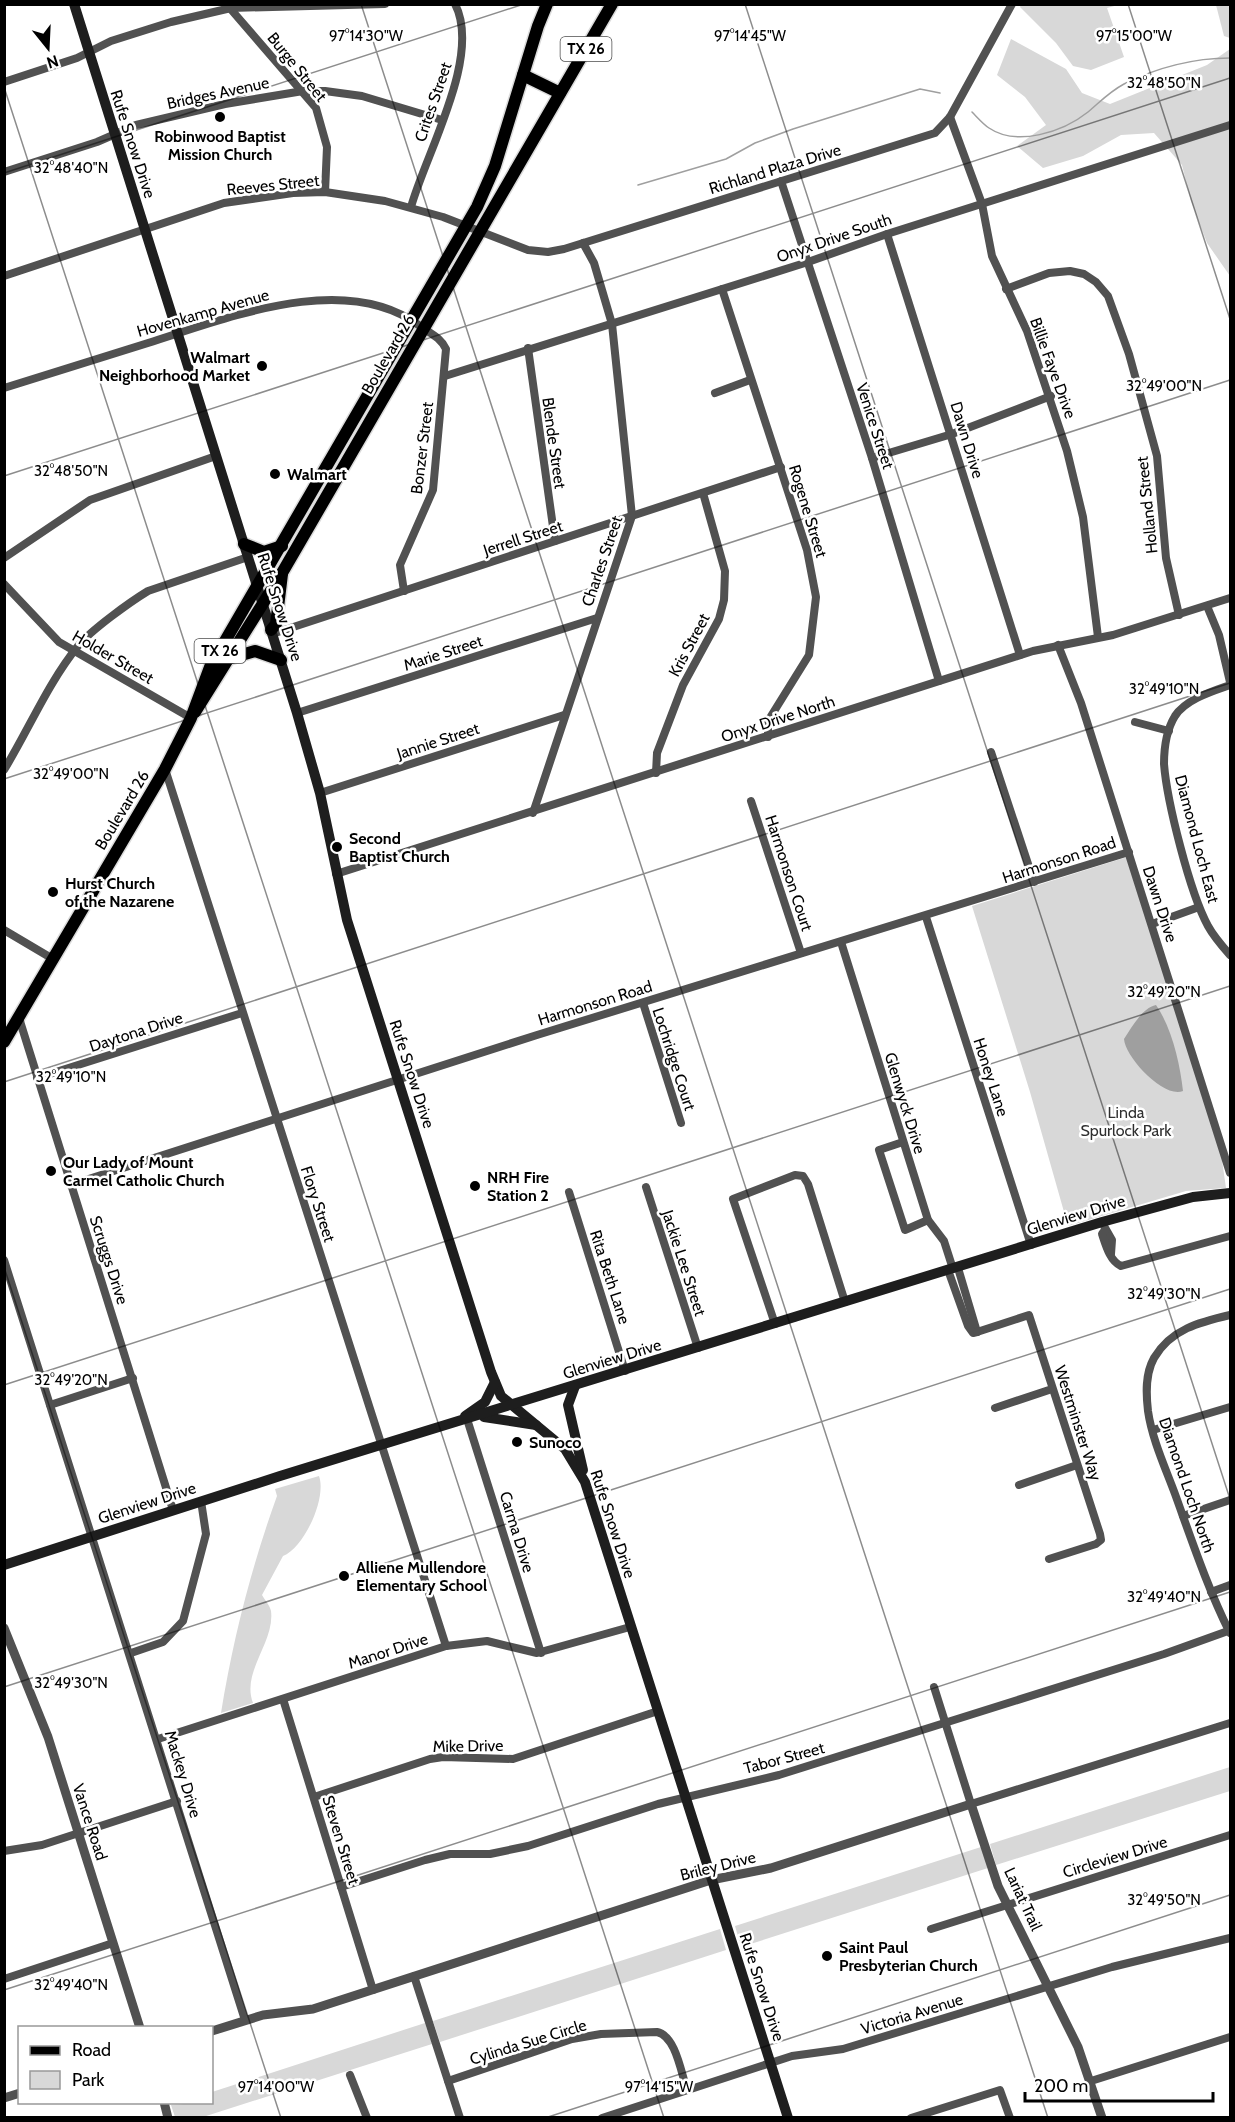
<svg xmlns="http://www.w3.org/2000/svg" width="1235" height="2122" viewBox="0 0 1235 2122" font-family="Cabin,sans-serif">
<style>
.green{fill:#d8d8d8}
.water{fill:#9f9f9f}
.lines{fill:none;stroke-linecap:round;stroke-linejoin:round}
.stream{stroke:#9f9f9f;stroke-width:1.5}
.primary-casing{stroke:#dbdbdb;stroke-width:15}
.minor{stroke:#515151;stroke-width:8}
.tertiary{stroke:#515151;stroke-width:9}
.secondary{stroke:#1e1e1e;stroke-width:10}
.primary{stroke:#000;stroke-width:12}
.ticks{fill:none;stroke:#000;stroke-width:1.5;stroke-opacity:0.45}
.poi-dot{fill:#000;stroke:#fff;stroke-width:2}
.labels{text-anchor:middle;dominant-baseline:central;stroke-width:5;stroke-linejoin:round;paint-order:stroke}
.shield{fill:#fff;stroke:#4c4c4c;stroke-width:1.5}
.shield-label{font-size:15px;font-weight:bold;fill:#000}
.street-label{font-size:16px;fill:#000;stroke:#fff}
.poi-label{font-size:16px;font-weight:bold;fill:#000;stroke:#fff;text-anchor:start}
.park-label{font-size:16px;fill:#2f2f2f;stroke:#fff}
.ticks-label{font-size:15px;text-anchor:middle;fill:#000;stroke:#fff;stroke-width:5;stroke-linejoin:round;paint-order:stroke}
</style>
<rect width="100%" height="100%" fill="#fff"/>
<g class="green">
<path d="M1021 4 1118 5 1107 8 1124 57 1091 70 1073 66 1056 43 1020 7Z"/>
<path d="M1216 5H1230V38L1224 36Z"/>
<path d="M1011 39 1066 69 1082 93 1110 104 1207 65 1230 49V276L1207 243 1191 201 1182 165 1154 133 1121 135 1083 156 1043 168 1017 146 1046 125 1025 97 997 75Z"/>
<path d="M1127 857 1218 1132 1226 1188 1186 1191 1068 1226 1030 1092 972 906Z"/>
<path d="M319 1476C327 1498 304 1548 283 1556L262 1595C265 1600 270 1606 271 1611 275 1642 241 1672 253 1703L221 1713C233 1639 251 1568 277 1496L275 1489Z"/>
<path d="M1230 1767V1791L996 1865 990 1844Z"/>
<path d="M981 1847 988 1868 741 1947 735 1926Z"/>
<path d="M720 1929 726 1950 440 2042 433 2021Z"/>
<path d="M425 2023 432 2044 203 2117H175L171 2105 212 2102V2092Z"/>
</g>
<path class="water" d="M1156 1005C1172 1028 1180 1064 1183 1091 1164 1099 1125 1057 1124 1039 1132 1027 1142 1008 1156 1005Z"/>
<g class="lines">
<g class="stream">
<path d="M972 112C977 117 983 124 989 128 1017 147 1063 132 1088 112 1100 102 1109 92 1124 84 1156 68 1194 58 1230 58"/>
<path d="M638 185 726 159 755 143 793 129 920 89 940 93"/>
</g>
<defs>
<g id="primary">
<path d="M523 75 560 93"/>
<path d="M244 544 264 552 282 546"/>
<path d="M271 630 276 624 282 574"/>
<path d="M231 658 255 651 281 660"/>
<path d="M195 712 282 573 612 4"/>
<path d="M4 1042 165 769 191 718 210 667 477 207 495 166 538 26 547 4"/>
</g>
</defs>
<use href="#primary" class="primary-casing"/>
<g class="minor">
<path d="M228 6 316 108 327 147 325 192"/>
<path d="M4 82 77 58 111 41 171 22 231 8 385 4"/>
<path d="M950 117 982 204 992 256 1027 331 1067 451 1083 517 1098 637"/>
<path d="M4 172 97 142 136 125 225 104 303 91H325L362 96 442 120"/>
<path d="M781 181 872 458 939 681"/>
<path d="M411 207C426 153 482 56 455 4"/>
<path d="M887 234 1020 655"/>
<path d="M4 276 224 203 293 193 325 192 385 201 443 217 528 250 548 252 564 249 935 133 950 117 1012 4"/>
<path d="M722 289 807 550 816 597 809 655 768 721V737"/>
<path d="M1006 289 1049 273 1070 271 1084 274 1096 282 1108 296 1129 354 1157 456 1166 558 1179 615"/>
<path d="M528 348 555 541"/>
<path d="M445 376 808 262 887 234 1230 125"/>
<path d="M4 388C52 373 100 358 148 343 228 318 345 270 420 326 431 334 440 337 446 349L433 490 400 565 404 591"/>
<path d="M715 393 750 380"/>
<path d="M872 458 952 434 1051 396"/>
<path d="M4 558 90 500 216 456"/>
<path d="M4 584 59 642 191 718"/>
<path d="M1207 606 1219 635 1230 682"/>
<path d="M272 634 781 467"/>
<path d="M1058 645 1081 703 1230 1173"/>
<path d="M1230 685C1213 691 1186 699 1175 716 1167 729 1164 748 1164 764 1167 802 1190 893 1208 926 1214 937 1222 946 1230 955"/>
<path d="M297 713 597 618"/>
<path d="M1135 722 1169 731"/>
<path d="M991 752 1034 882"/>
<path d="M165 769 446 1646"/>
<path d="M4 770C29 729 48 683 78 646 91 630 130 602 148 591L248 557"/>
<path d="M656 773 657 753 683 685 719 619 724 600 725 571 703 493"/>
<path d="M320 793 564 715"/>
<path d="M751 801 801 953"/>
<path d="M533 813 632 516 612 324 594 263 583 243"/>
<path d="M336 874 1033 651 1113 635 1230 598"/>
<path d="M926 917 1031 1245"/>
<path d="M1152 924 1199 907"/>
<path d="M4 930 53 959"/>
<path d="M841 942 928 1220 944 1241 953 1269"/>
<path d="M643 1003 681 1123"/>
<path d="M19 1018 173 1510"/>
<path d="M37 1078 242 1013"/>
<path d="M903 1142 879 1150 905 1230 928 1220"/>
<path d="M70 1185 537 1035 1129 852"/>
<path d="M646 1187 698 1348"/>
<path d="M569 1192 625 1371"/>
<path d="M1104 1226 1112 1240 1111 1254"/>
<path d="M1105 1230 1102 1234C1106 1246 1110 1261 1121 1266L1230 1236"/>
<path d="M4 1260 245 2020"/>
<path d="M958 1268 977 1332"/>
<path d="M948 1270 968 1326 973 1333 977 1332"/>
<path d="M775 1324 733 1199 795 1175 803 1176 808 1184 845 1302"/>
<path d="M977 1332 1029 1315 1100 1534 1101 1540 1096 1544 1049 1559"/>
<path d="M50 1405 133 1378"/>
<path d="M995 1408 1052 1389"/>
<path d="M467 1419 541 1653"/>
<path d="M1153 1430 1230 1407"/>
<path d="M1019 1485 1077 1465"/>
<path d="M1183 1516 1230 1500"/>
<path d="M1211 1592 1230 1585"/>
<path d="M1230 1633C1208 1589 1192 1541 1175 1494 1165 1467 1152 1439 1148 1411 1146 1394 1145 1374 1154 1358 1171 1329 1200 1322 1230 1315"/>
<path d="M131 1653 163 1642 183 1621 206 1534 201 1501"/>
<path d="M934 1687 971 1804 1230 1723"/>
<path d="M283 1699 373 1990"/>
<path d="M158 1739 446 1646 487 1641 537 1653 630 1627"/>
<path d="M314 1797 430 1759 443 1757 513 1759 658 1711"/>
<path d="M4 1851 42 1845 177 1801"/>
<path d="M341 1887 425 1860 450 1854H490L528 1846 658 1804 779 1775 1164 1654 1228 1631"/>
<path d="M931 1929 1230 1835"/>
<path d="M414 1976 460 2118"/>
<path d="M4 1979 113 1943"/>
<path d="M350 2075 367 2118"/>
<path d="M448 2081 572 2039 601 2034 657 2032C676 2036 681 2073 687 2090"/>
<path d="M1091 2081 1230 2037"/>
<path d="M602 2118 792 2056 843 2049 1112 1967 1230 1938"/>
<path d="M911 2118 1000 2090 1010 2118"/>
</g>
<g class="tertiary">
<path d="M4 1628 48 1737 140 2028"/>
<path d="M212 2031 263 2015 313 2009 711 1880 771 1868 971 1804 998 1886 1078 2047 1102 2118"/>
<path d="M4 2098 20 2093"/>
<path d="M164 2102 168 2118"/>
</g>
<g class="secondary">
<path d="M74 4 297 713 320 793 347 920 491 1372 501 1396 565 1449 585 1482 788 2118"/>
<path d="M575 1386 568 1405 583 1470"/>
<path d="M465 1416 485 1402 495 1382"/>
<path d="M484 1417 536 1425"/>
<path d="M4 1565 280 1476 1102 1222 1193 1197 1230 1193"/>
</g>
<use href="#primary" class="primary"/>
</g>
<path class="ticks" d="M361 4 1048 2118M745 4 1230 1499M1128 4 1230 319M4 87 664 2118M4 173 524 4M4 476 1230 78M4 779 1230 380M4 1082 1230 683M4 1267 281 2118M4 1385 1230 986M4 1687 1230 1289M4 1990 1230 1592M545 2118 1230 1895"/>
<g class="poi-dot">
<circle cx="220" cy="117" r="6"/>
<circle cx="262" cy="366" r="6"/>
<circle cx="275" cy="474" r="6"/>
<circle cx="337" cy="847" r="6"/>
<circle cx="53" cy="892" r="6"/>
<circle cx="51" cy="1171" r="6"/>
<circle cx="475" cy="1186" r="6"/>
<circle cx="517" cy="1442" r="6"/>
<circle cx="344" cy="1576" r="6"/>
<circle cx="827" cy="1956" r="6"/>
</g>
<g class="labels">
<g class="shield">
<rect x="560.5" y="37" width="51" height="24" rx="4.5"/>
<rect x="194.5" y="639" width="51" height="24" rx="4.5"/>
</g>
<g class="shield-label">
<text x="586" y="49">TX 26</text>
<text x="220" y="651">TX 26</text>
</g>
<g class="street-label">
<text transform="translate(297 67) rotate(51)">Burge Street</text>
<text transform="translate(218 93) rotate(-12)">Bridges Avenue</text>
<text transform="translate(433 102) rotate(-71)">Crites Street</text>
<text transform="translate(133 144) rotate(72)">Rufe Snow Drive</text>
<text transform="translate(775 169) rotate(-17)">Richland Plaza Drive</text>
<text transform="translate(273 185) rotate(-6)">Reeves Street</text>
<text transform="translate(834 238) rotate(-19)">Onyx Drive South</text>
<text transform="translate(203 313) rotate(-16)">Hovenkamp Avenue</text>
<text transform="translate(388 354) rotate(-60)">Boulevard 26</text>
<text transform="translate(1053 368) rotate(70)">Billie Faye Drive</text>
<text transform="translate(875 426) rotate(72)">Venice Street</text>
<text transform="translate(967 440) rotate(73)">Dawn Drive</text>
<text transform="translate(554 443) rotate(82)">Blende Street</text>
<text transform="translate(422 448) rotate(-83)">Bonzer Street</text>
<text transform="translate(1147 505) rotate(-96)">Holland Street</text>
<text transform="translate(808 511) rotate(73)">Rogene Street</text>
<text transform="translate(523 538) rotate(-18)">Jerrell Street</text>
<text transform="translate(602 561) rotate(-71)">Charles Street</text>
<text transform="translate(280 607) rotate(72)">Rufe Snow Drive</text>
<text transform="translate(689 645) rotate(-62)">Kris Street</text>
<text transform="translate(443 653) rotate(-18)">Marie Street</text>
<text transform="translate(113 657) rotate(30)">Holder Street</text>
<text transform="translate(778 719) rotate(-18)">Onyx Drive North</text>
<text transform="translate(438 741) rotate(-18)">Jannie Street</text>
<text transform="translate(122 810) rotate(-59)">Boulevard 26</text>
<text transform="translate(1197 839) rotate(75)">Diamond Loch East</text>
<text transform="translate(1059 860) rotate(-18)">Harmonson Road</text>
<text transform="translate(789 873) rotate(72)">Harmonson Court</text>
<text transform="translate(1160 904) rotate(72)">Dawn Drive</text>
<text transform="translate(595 1003) rotate(-17)">Harmonson Road</text>
<text transform="translate(136 1032) rotate(-18)">Daytona Drive</text>
<text transform="translate(674 1059) rotate(72)">Lochridge Court</text>
<text transform="translate(412 1074) rotate(72)">Rufe Snow Drive</text>
<text transform="translate(991 1077) rotate(72)">Honey Lane</text>
<text transform="translate(905 1103) rotate(73)">Glenwyck Drive</text>
<text transform="translate(318 1204) rotate(72)">Flory Street</text>
<text transform="translate(1076 1215) rotate(-17)">Glenview Drive</text>
<text transform="translate(109 1260) rotate(72)">Scruggs Drive</text>
<text transform="translate(684 1263) rotate(72)">Jackie Lee Street</text>
<text transform="translate(610 1277) rotate(72)">Rita Beth Lane</text>
<text transform="translate(612 1359) rotate(-17)">Glenview Drive</text>
<text transform="translate(1078 1423) rotate(72)">Westminster Way</text>
<text transform="translate(1187 1485) rotate(71)">Diamond Loch North</text>
<text transform="translate(147 1503) rotate(-18)">Glenview Drive</text>
<text transform="translate(613 1524) rotate(72)">Rufe Snow Drive</text>
<text transform="translate(517 1532) rotate(73)">Carma Drive</text>
<text transform="translate(388 1651) rotate(-18)">Manor Drive</text>
<text transform="translate(468 1746) rotate(-1)">Mike Drive</text>
<text transform="translate(784 1758) rotate(-15)">Tabor Street</text>
<text transform="translate(183 1774) rotate(73)">Mackey Drive</text>
<text transform="translate(90 1822) rotate(72)">Vance Road</text>
<text transform="translate(341 1840) rotate(73)">Steven Street</text>
<text transform="translate(1115 1857) rotate(-17)">Circleview Drive</text>
<text transform="translate(718 1866) rotate(-14)">Briley Drive</text>
<text transform="translate(1023 1899) rotate(65)">Lariat Trail</text>
<text transform="translate(762 1987) rotate(72)">Rufe Snow Drive</text>
<text transform="translate(912 2014) rotate(-17)">Victoria Avenue</text>
<text transform="translate(528 2042) rotate(-17)">Cylinda Sue Circle</text>
</g>
<g class="poi-label">
<text x="220" y="136" text-anchor="middle">Robinwood Baptist<tspan x="220" dy="18">Mission Church</tspan></text>
<text x="250" y="357" text-anchor="end">Walmart<tspan x="250" dy="18">Neighborhood Market</tspan></text>
<text x="287" y="474">Walmart</text>
<text x="349" y="838">Second<tspan x="349" dy="18">Baptist Church</tspan></text>
<text x="65" y="883">Hurst Church<tspan x="65" dy="18">of the Nazarene</tspan></text>
<text x="63" y="1162">Our Lady of Mount<tspan x="63" dy="18">Carmel Catholic Church</tspan></text>
<text x="487" y="1177">NRH Fire<tspan x="487" dy="18">Station 2</tspan></text>
<text x="529" y="1442">Sunoco</text>
<text x="356" y="1567">Alliene Mullendore<tspan x="356" dy="18">Elementary School</tspan></text>
<text x="839" y="1947">Saint Paul<tspan x="839" dy="18">Presbyterian Church</tspan></text>
</g>
<g class="park-label">
<text x="1126" y="1112">Linda<tspan x="1126" dy="18">Spurlock Park</tspan></text>
</g>
</g>
<g class="ticks-label">
<text x="366" y="41">97°14'30"W</text>
<text x="750" y="41">97°14'45"W</text>
<text x="1134" y="41">97°15'00"W</text>
<text x="1164" y="88">32°48'50"N</text>
<text x="71" y="173">32°48'40"N</text>
<text x="1164" y="391">32°49'00"N</text>
<text x="71" y="476">32°48'50"N</text>
<text x="1164" y="694">32°49'10"N</text>
<text x="71" y="779">32°49'00"N</text>
<text x="1164" y="997">32°49'20"N</text>
<text x="71" y="1082">32°49'10"N</text>
<text x="1164" y="1299">32°49'30"N</text>
<text x="71" y="1385">32°49'20"N</text>
<text x="1164" y="1602">32°49'40"N</text>
<text x="71" y="1688">32°49'30"N</text>
<text x="1164" y="1905">32°49'50"N</text>
<text x="71" y="1990">32°49'40"N</text>
<text x="276" y="2092">97°14'00"W</text>
<text x="659" y="2092">97°14'15"W</text>
</g>
<rect width="1235" height="2122" fill="none" stroke="#000000" stroke-width="12"/>
<rect x="18" y="2026" width="195" height="78" fill="#ffffff" stroke="#999999" stroke-width="1.5"/>
<rect x="30" y="2046" width="30" height="9" fill="#000000" stroke="#999999" stroke-width="1.5"/>
<text x="72" y="2056" font-size="18" fill="#000000">Road</text>
<rect x="30" y="2071" width="30" height="18" fill="#d8d8d8" stroke="#999999" stroke-width="1.5"/>
<text x="72" y="2086" font-size="18" fill="#000000">Park</text>
<g transform="translate(48 48) rotate(162)" stroke="#ffffff" stroke-width="4.5" paint-order="stroke">
<path d="M0-4.5L10 22L0 15L-10 22Z" fill="#000000"/>
<text y="-9" font-size="16" font-weight="bold" text-anchor="middle" fill="#000000">N</text>
</g>
<path d="M1025 2092v9h188v-9" fill="none" stroke="#000000" stroke-width="3"/>
<text x="1034" y="2092" font-size="18" fill="#000000" stroke="#ffffff" stroke-width="4.5" paint-order="stroke">200 m</text>
</svg>
